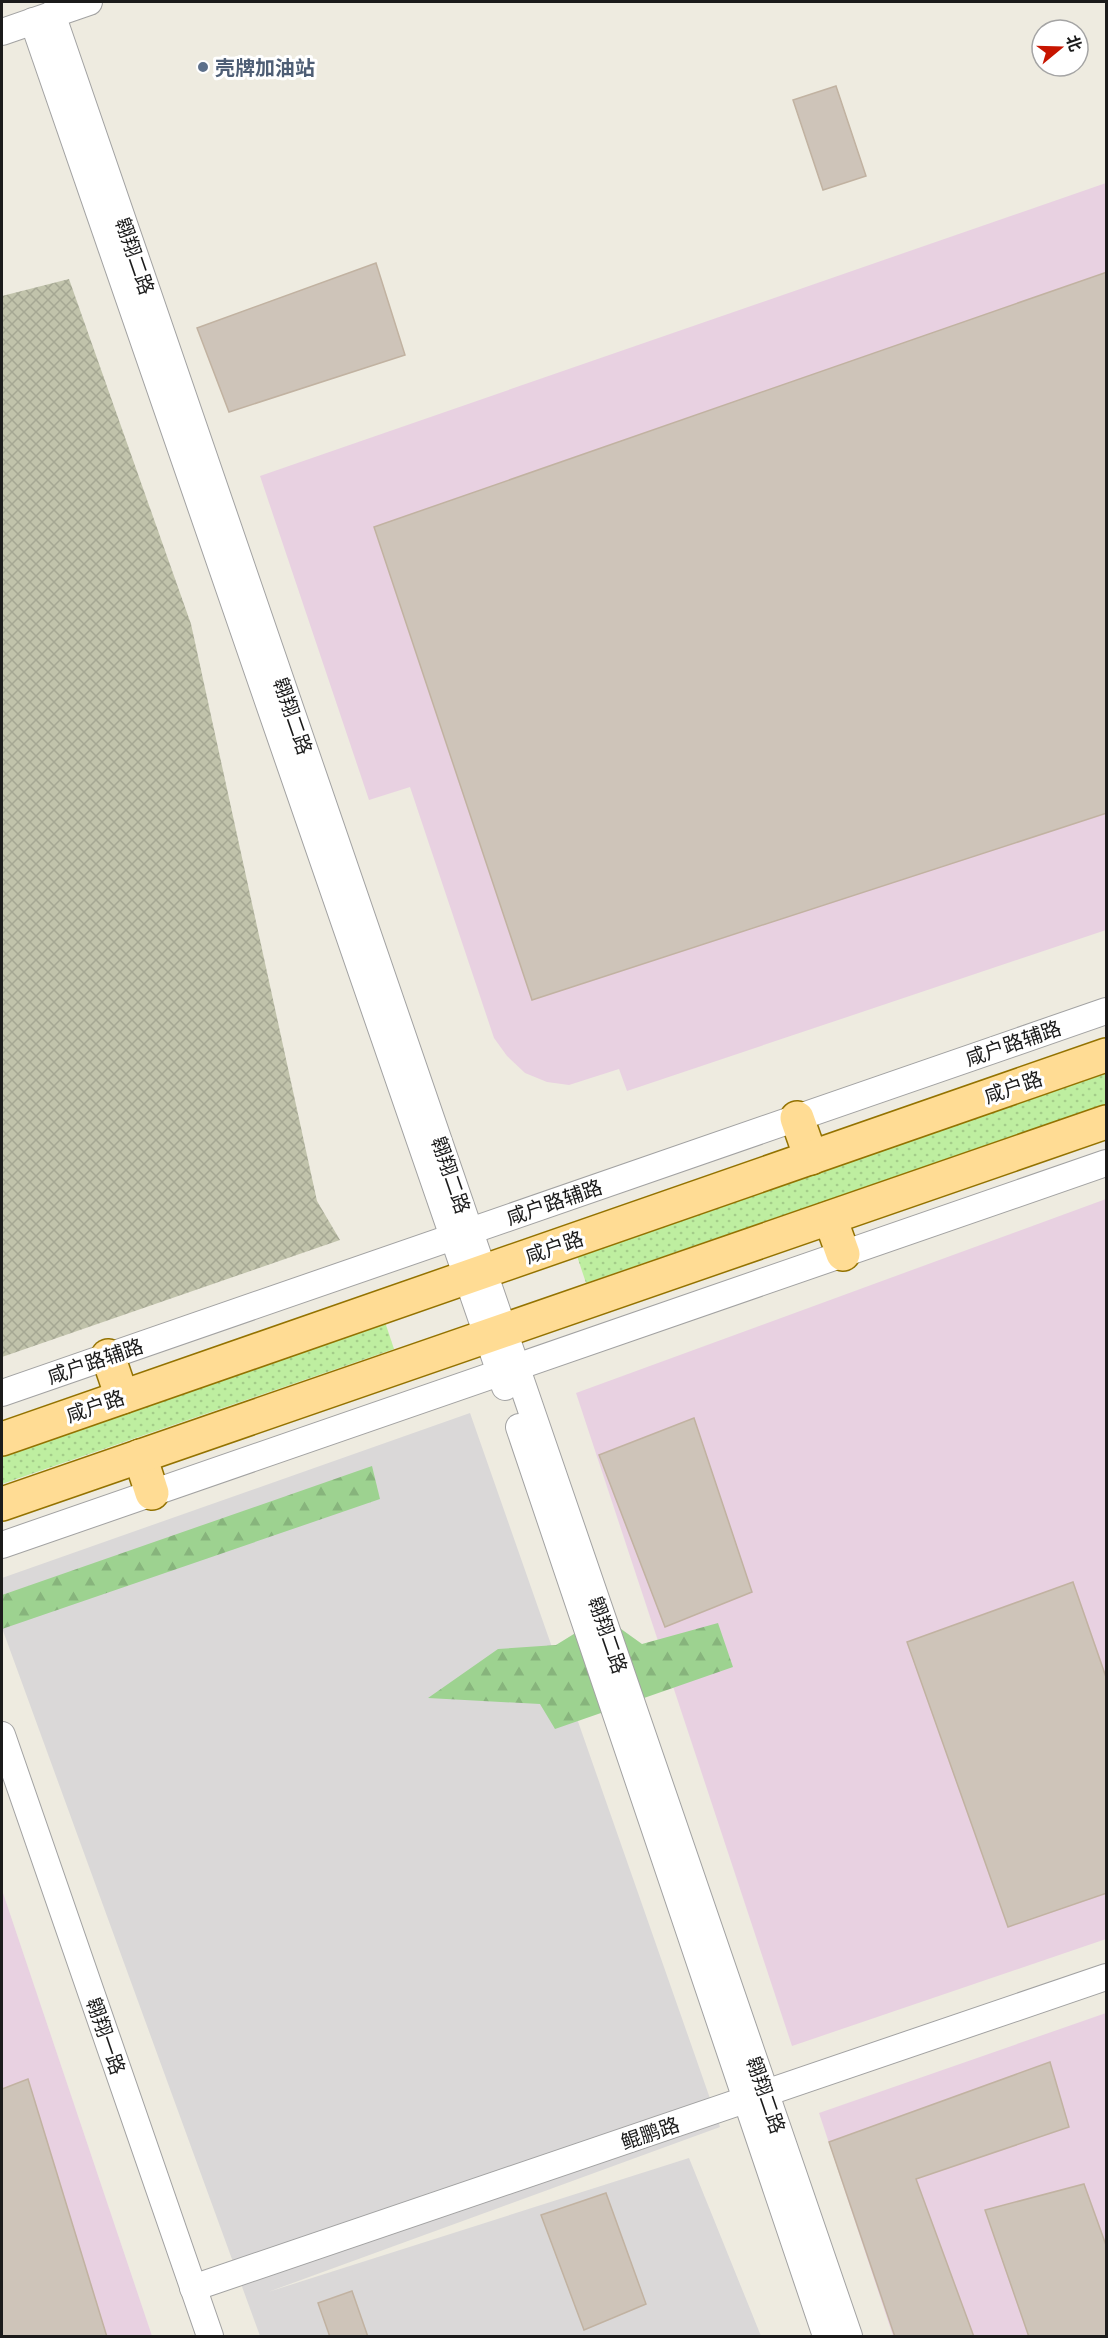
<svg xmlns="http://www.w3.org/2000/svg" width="1108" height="2338" viewBox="0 0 1108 2338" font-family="Quicksand,'Noto Sans SC',sans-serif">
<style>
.residential{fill:#dad8d8}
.industrial{fill:#e8d1e1}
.construction{fill:url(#construction-cross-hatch)}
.grass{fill:url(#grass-dots)}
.forest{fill:url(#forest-firs)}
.building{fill:#cec4b9;stroke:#c1b2a1;stroke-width:1.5}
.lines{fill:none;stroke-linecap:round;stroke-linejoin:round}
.minor-casing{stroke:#a2a2a2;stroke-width:28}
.major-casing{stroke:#937200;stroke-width:36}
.minor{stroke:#fff;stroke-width:26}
.major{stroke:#ffdc94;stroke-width:33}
.service-dot{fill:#5c6f8a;stroke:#fff;stroke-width:2}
.labels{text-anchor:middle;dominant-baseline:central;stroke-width:6;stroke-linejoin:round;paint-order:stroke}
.service-label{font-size:20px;font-weight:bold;fill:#4e5e75;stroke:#fff;text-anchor:start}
.street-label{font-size:20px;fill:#1b1b1b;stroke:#fff}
</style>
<defs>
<pattern id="construction-cross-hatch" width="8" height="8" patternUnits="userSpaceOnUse" patternTransform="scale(1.5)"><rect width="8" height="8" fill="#c1c3ab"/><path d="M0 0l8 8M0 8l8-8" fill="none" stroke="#a5a793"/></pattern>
<pattern id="grass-dots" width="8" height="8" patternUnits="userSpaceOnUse" patternTransform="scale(1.5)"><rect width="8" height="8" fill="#beeea0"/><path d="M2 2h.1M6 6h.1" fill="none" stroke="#a3cc89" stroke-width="1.8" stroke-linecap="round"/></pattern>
<pattern id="forest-firs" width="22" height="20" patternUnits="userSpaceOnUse" patternTransform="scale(1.5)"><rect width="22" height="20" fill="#9dd290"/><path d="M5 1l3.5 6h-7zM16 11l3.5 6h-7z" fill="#87b47c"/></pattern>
</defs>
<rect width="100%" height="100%" fill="#eeebe0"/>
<path class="residential" d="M470 1413 720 2127 268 2292 689 2158 761 2336H260L2 1628V1578Z"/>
<g class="industrial">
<path d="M1106 183V930L627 1091 619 1069 569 1085 547 1082 525 1073 507 1056 494 1038 410 787 369 800 260 476Z"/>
<path d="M1106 1199V1939L792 2046 576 1393Z"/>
<path d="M2 1890 152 2336H2Z"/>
<path d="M1106 2013V2336H893L819 2113Z"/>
</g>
<path class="construction" d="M69 279 191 624 317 1201 340 1240 2 1357V296Z"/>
<g class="grass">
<path d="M1106 1073V1104L586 1283 577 1256Z"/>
<path d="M385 1322 394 1349 2 1484V1454Z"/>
</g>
<g class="forest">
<path d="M372 1466 380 1499 2 1629V1595Z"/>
<path d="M603 1616 642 1644 718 1623 733 1667 555 1729 540 1704 428 1698 498 1649 556 1645Z"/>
</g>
<g class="building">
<path d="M836 86 866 176 823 190 793 100Z"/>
<path d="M376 263 405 355 229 412 197 328Z"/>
<path d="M1107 272V813L532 1000 374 527Z"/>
<path d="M694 1418 752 1592 665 1627 599 1455Z"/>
<path d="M1073 1582 1107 1680V1893L1008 1927 907 1642Z"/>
<path d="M1050 2062 1069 2127 916 2179 974 2337H895L829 2142Z"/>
<path d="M28 2079 107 2337H2V2089Z"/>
<path d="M1084 2184 1107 2248V2337H1029L985 2210Z"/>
<path d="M606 2193 646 2304 584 2330 541 2215Z"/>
<path d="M352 2291 368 2337H330L318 2303Z"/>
</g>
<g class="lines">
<defs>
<g id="minor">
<path d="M52 14 849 2336"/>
<path d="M33 21 505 1387"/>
<path d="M2 32 89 2"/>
<path d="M2 1393 1106 1011"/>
<path d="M519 1427 826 2336"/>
<path d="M2 1545 1106 1163"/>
<path d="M2 1735 210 2336"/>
<path d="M193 2288 1106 1977"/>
</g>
<g id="major">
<path d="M797 1118 811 1158"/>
<path d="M830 1218 843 1254"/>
<path d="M108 1356 122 1397"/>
<path d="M2 1439 1106 1055"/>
<path d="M140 1456 152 1493"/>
<path d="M2 1504 1106 1122"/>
</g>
</defs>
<use href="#minor" class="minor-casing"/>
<use href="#major" class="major-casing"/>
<use href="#minor" class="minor"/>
<use href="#major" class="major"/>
</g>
<circle class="service-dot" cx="203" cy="67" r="6"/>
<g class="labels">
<g class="service-label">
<text x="215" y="67">壳牌加油站</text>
</g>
<g class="street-label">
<text transform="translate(135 256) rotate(71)">翱翔二路</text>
<text transform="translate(293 716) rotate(71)">翱翔二路</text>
<text transform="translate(1013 1043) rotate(-19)">咸户路辅路</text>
<text transform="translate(1013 1087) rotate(-19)">咸户路</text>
<text transform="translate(451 1175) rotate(71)">翱翔二路</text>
<text transform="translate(554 1202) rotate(-19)">咸户路辅路</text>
<text transform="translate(554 1247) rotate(-19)">咸户路</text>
<text transform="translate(95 1361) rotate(-19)">咸户路辅路</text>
<text transform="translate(95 1406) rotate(-19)">咸户路</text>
<text transform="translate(608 1635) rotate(71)">翱翔二路</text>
<text transform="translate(106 2036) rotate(71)">翱翔一路</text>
<text transform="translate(766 2095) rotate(71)">翱翔二路</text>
<text transform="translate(650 2133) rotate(-19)">鲲鹏路</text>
</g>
</g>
<rect width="1108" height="2338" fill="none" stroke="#1b1b1b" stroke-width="6"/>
<g transform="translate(1060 48) rotate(71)"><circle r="28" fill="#ffffff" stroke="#a4a4a4" stroke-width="1.5"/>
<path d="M0-4.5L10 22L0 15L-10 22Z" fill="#c71500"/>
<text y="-9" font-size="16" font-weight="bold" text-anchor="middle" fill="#1b1b1b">北</text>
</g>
</svg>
